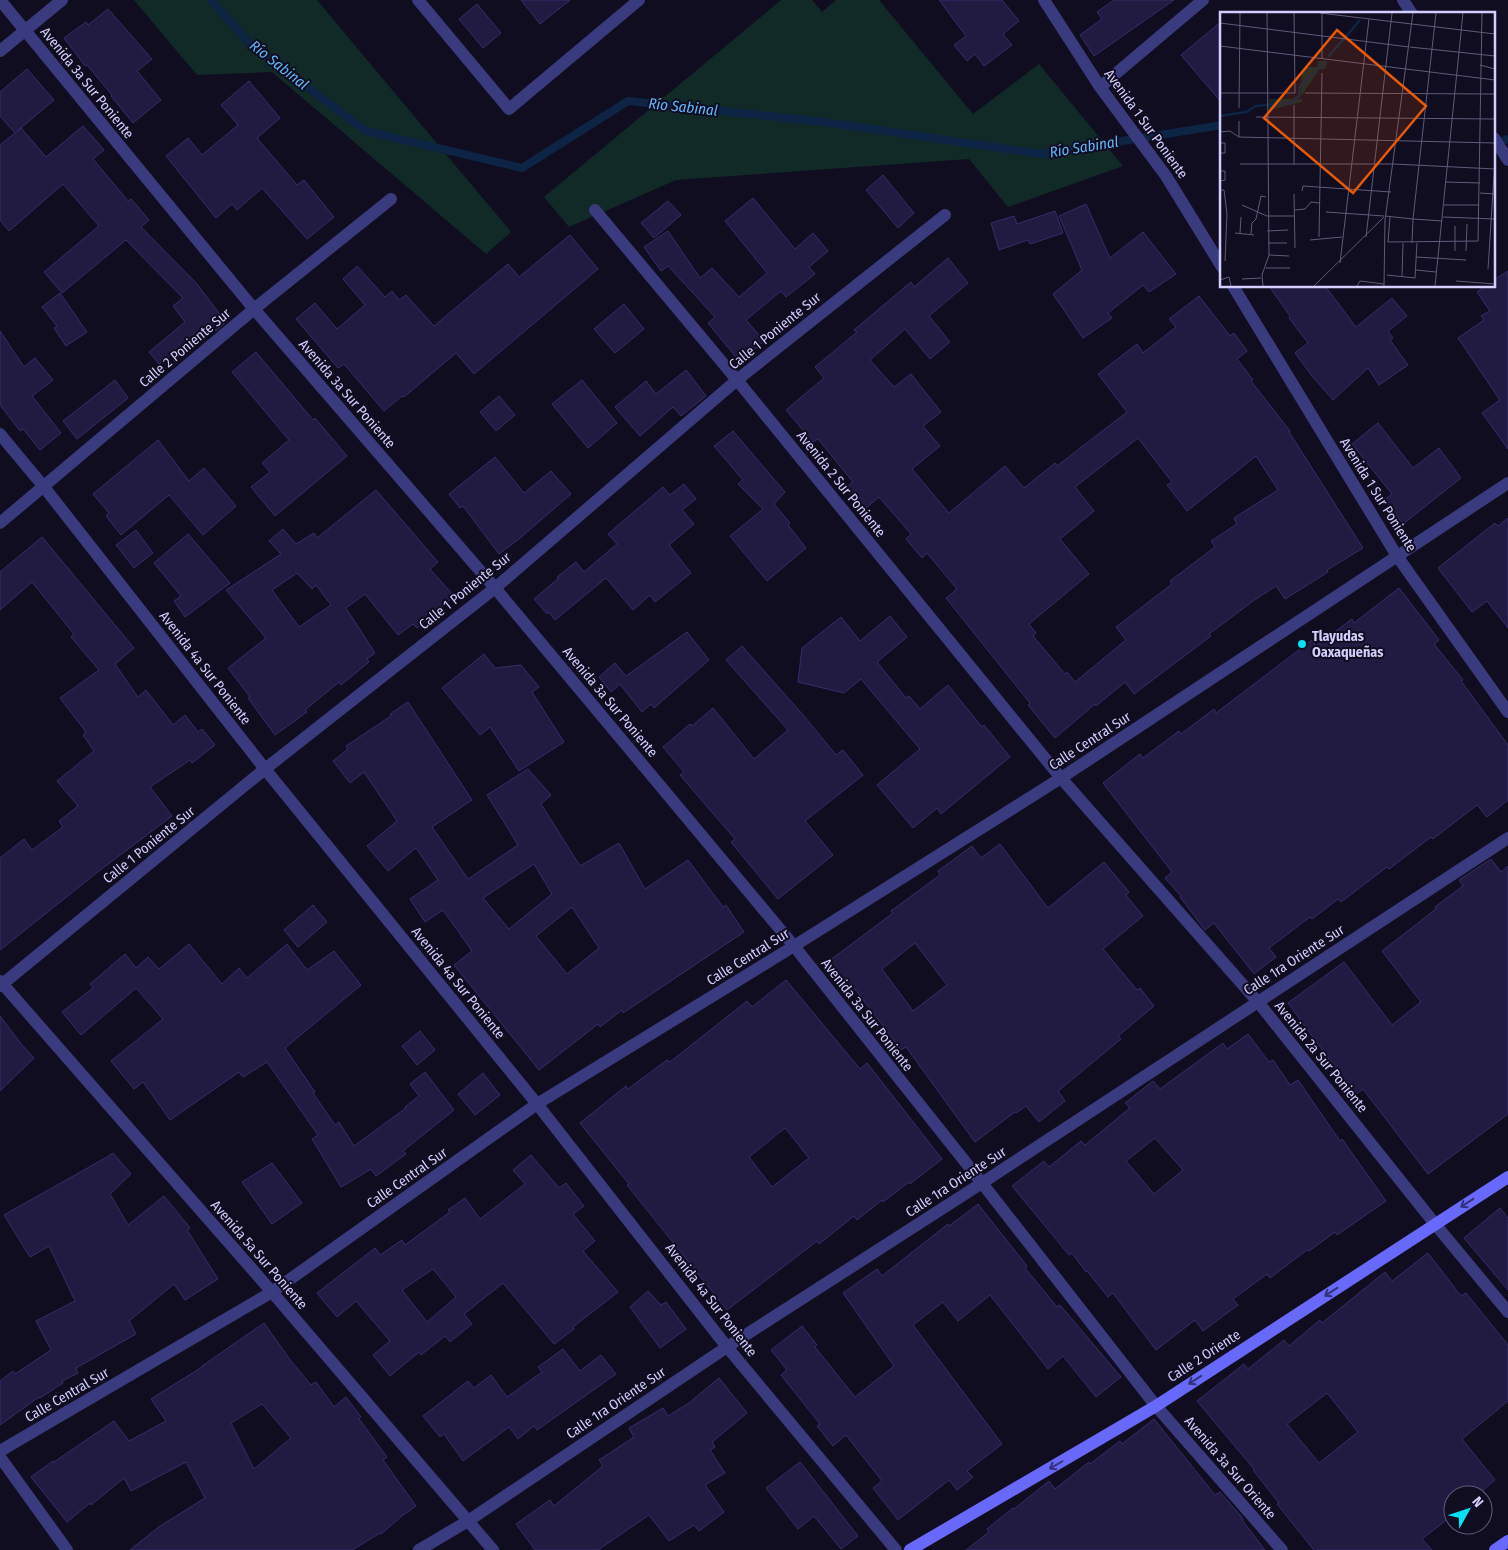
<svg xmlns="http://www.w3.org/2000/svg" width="1508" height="1550" viewBox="0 0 1508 1550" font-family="'Fira Sans Condensed',sans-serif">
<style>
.green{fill:#112a28}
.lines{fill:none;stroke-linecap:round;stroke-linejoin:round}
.stream{stroke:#0d2444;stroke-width:8}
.building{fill:#211a41;stroke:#372d6c;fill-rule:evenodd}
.minor{stroke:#3a3a7e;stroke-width:12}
.tertiary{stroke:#3a3a7e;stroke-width:12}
.secondary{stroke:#6869fb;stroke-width:12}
.oneway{stroke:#333278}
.poi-dot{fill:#06e2f1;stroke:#100d20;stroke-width:2}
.labels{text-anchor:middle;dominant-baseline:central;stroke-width:4;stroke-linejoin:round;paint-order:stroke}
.street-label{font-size:14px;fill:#d2cefe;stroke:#100d20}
.poi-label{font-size:14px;font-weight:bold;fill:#d2cefe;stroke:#100d20;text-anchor:start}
.water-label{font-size:15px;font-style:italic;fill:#5fb8fb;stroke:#100d20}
.inset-river{fill:none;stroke:#0d2444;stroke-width:2.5}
.inset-road{fill:none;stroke:#5e5a79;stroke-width:1}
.view{fill:#e8590c;fill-opacity:0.15;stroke:#e8590c;stroke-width:2.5}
.inset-edge{fill:none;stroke:#d2cefe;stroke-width:2.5}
</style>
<rect width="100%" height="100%" fill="#100d20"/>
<g class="green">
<path d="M134 0H317L511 232 486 254 272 72 197 75Z"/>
<path d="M781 0H812L822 12 836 0H879L973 114 1039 64 1123 166 1008 207 969 159 676 180 569 227 544 197Z"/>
</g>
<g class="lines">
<g class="stream">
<path d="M211 0 252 46 366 131 522 168 628 101 824 122 1041 154 1222 125"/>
<path d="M1494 144 1508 139"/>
</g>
</g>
<g class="building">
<path d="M521 0H570L540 24Z"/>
<path d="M939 0H1002L1019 21 1003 34 1012 45 984 66 975 54 967 61 954 45 966 36Z"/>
<path d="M1114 0H1174L1094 56 1080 35 1102 19 1097 12Z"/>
<path d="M477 4 501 33 483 48 459 19Z"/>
<path d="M108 9 152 59 137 71 161 100 133 123 111 96 112 95 87 65 85 66 64 38 86 22 88 25Z"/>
<path d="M1222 21V103L1181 55Z"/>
<path d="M27 69 54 100 15 133 0 116V92Z"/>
<path d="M249 81 280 118 257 138 297 185 304 180 334 217 307 239 262 188 237 210 232 204 216 218 166 156 188 138 202 155 238 125 221 105Z"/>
<path d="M83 126 104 150 93 159 128 201 131 199 149 220 141 227 196 283 226 322 216 331 210 325 194 338 195 340 176 355 174 353 159 364 149 352 185 322 173 306 183 298 126 240 62 293 44 272 99 226 63 184 9 231 0 220V145L21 128 46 157Z"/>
<path d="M883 175 914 213 898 228 866 190Z"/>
<path d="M753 198 795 249 813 233 828 251 809 267 815 274 786 297 781 291 746 320 764 341 740 362 708 323 715 317 668 266 661 271 644 247 668 231 700 278 712 268 739 297 767 273 725 221Z"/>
<path d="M668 201 681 215 654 238 641 223Z"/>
<path d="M1086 204 1110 258 1143 232 1176 274 1149 292 1143 285 1108 313 1112 318 1083 338 1053 294 1082 270 1059 216Z"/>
<path d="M1055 211 1063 233 1030 244 1028 240 999 250 991 223 1014 216 1017 224Z"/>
<path d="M570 235 598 269 474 374 456 353 404 397 402 396 384 411 344 364 338 368 296 319 315 303 337 329 365 305 343 279 357 266 385 297 392 291 399 300 406 295 434 326 508 264 519 277Z"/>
<path d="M948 258 968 283 929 316 950 342 930 359 905 329 870 360 894 387 911 374 941 412 923 426 940 446 912 469 949 513 1005 466 1024 488 1055 463 1057 466 1127 412 1098 374 1137 344 1143 353 1176 327 1169 319 1199 296 1230 336 1234 333 1247 351 1237 359 1253 380 1251 381 1290 431 1289 432 1363 548 1327 570 1328 572 1285 599 1276 586 1253 601 1209 634 1211 636 1134 694 1125 682 1096 706 1095 704 1055 738 1028 705 1030 703 946 598 957 589 927 553 922 558 906 539 911 534 879 497 865 509 847 487 853 482 818 439 813 442 786 410 824 378 815 367 857 332 854 330 911 282 914 287ZM1138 438 1172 482 1167 485 1187 511 1256 456 1278 490 1234 518 1237 524 1211 541 1215 547 1170 581 1172 584 1116 627 1126 640 1075 682 1067 672 1065 674 1033 636 1036 633 1029 624 1089 574 1060 539 1094 511 1075 487Z"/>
<path d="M1508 271V449L1482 413 1500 400 1458 338 1484 320 1481 316 1490 311 1477 292 1486 286H1494V280Z"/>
<path d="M1269 286H1325L1356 327 1392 298 1407 316 1388 331 1393 338 1390 340 1408 365 1379 385 1368 368 1333 400 1312 376 1295 353 1308 343 1289 318 1290 316Z"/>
<path d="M60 293 87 332 66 346 54 328 57 326 42 307Z"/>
<path d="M624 304 644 329 615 353 594 329Z"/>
<path d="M0 331 24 367 35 358 53 380 32 396 61 433 40 450 23 429 20 431 0 405Z"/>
<path d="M256 352 313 420 315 418 347 456 275 516 251 487 270 472 262 463 289 440 232 372Z"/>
<path d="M686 370 706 396 681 416 673 407 640 436 615 407 646 381 656 394Z"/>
<path d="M115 380 128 398 77 439 63 421Z"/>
<path d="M582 380 617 423 588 448 552 404Z"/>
<path d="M499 396 515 415 496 431 480 412Z"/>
<path d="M1378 423 1413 468 1439 448 1461 478 1403 524 1384 500 1392 494 1352 444Z"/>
<path d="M733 431 785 492 774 504 790 523 788 525 806 548 767 581 730 536 763 509 738 484 743 480 714 446Z"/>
<path d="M158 440 189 481 204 468 236 506 203 535 169 495 121 535 106 516 109 513 93 494Z"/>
<path d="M495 457 524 493 551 471 571 494 519 539 499 554 463 506 460 508 449 494Z"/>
<path d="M684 484 696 499 682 510 694 524 669 545 691 573 655 602 650 595 633 610 606 578 555 620 549 612 547 614 534 599 559 578 557 577 576 562 584 572 617 544 608 534 663 487 670 495Z"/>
<path d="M376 490 438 562 430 569 454 596 417 628 413 624 398 635 365 594 346 608 375 653 367 659 369 662 341 685 339 682 305 710 307 712 275 735 248 698 250 697 228 668 266 638 226 590 281 554 269 541 283 529 296 544 314 533 317 538ZM297 573 312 589 316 585 331 605 299 627 272 590Z"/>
<path d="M1508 518V628L1487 601 1472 612 1438 568 1495 523 1498 526Z"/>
<path d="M136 530 153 553 134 568 116 545Z"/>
<path d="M188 534 230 583 185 617 174 601 181 596 154 563Z"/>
<path d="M42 537 134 648 115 664 138 697 146 690 173 725 185 715 198 732 202 729 215 745 192 763 190 760 150 787 172 816 99 871 0 950V858L24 839 32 850 63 827 59 821 78 806 57 781 94 751 83 735 86 732 60 698 99 670 71 637 74 634 32 582 0 610V572Z"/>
<path d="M1399 588 1439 640 1434 644 1463 680 1461 681 1508 745V800L1487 817 1477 805 1433 839 1431 837 1389 869 1387 867 1341 902 1338 899 1312 919 1310 917 1269 948 1276 957 1254 974 1214 923 1205 930 1202 926 1180 897 1181 896 1165 878 1172 872 1103 783 1140 754 1143 758 1179 731 1181 734 1214 709 1216 713 1312 640 1316 646 1352 619 1354 623Z"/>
<path d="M890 616 907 637 877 662 906 698 909 696 920 709 948 685 982 727 984 725 1010 757 941 814 937 808 913 828 877 785 920 749 861 679 844 693 798 682 802 648 841 617 860 641Z"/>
<path d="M687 632 709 660 654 708 651 704 642 712 620 684 611 692 599 677 615 663 626 676Z"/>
<path d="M742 646 804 716 836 755 843 750 863 775 805 821 833 855 778 899 731 842 735 839 680 775 684 772 663 747 690 724 692 726 713 708 754 759 788 730 726 660Z"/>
<path d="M484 654 495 668 521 665 539 687 532 692 564 742 519 771 490 727 480 735 442 688Z"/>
<path d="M408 702 472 800 432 827 468 879 518 845 487 795 528 769 551 795 541 804 580 866 619 843 645 889 688 860 723 907 726 905 744 932 623 1013 622 1010 600 1027 598 1024 539 1070 454 965 472 951 443 910 425 922 410 899 438 880 416 848 388 871 367 846 397 821 364 772 350 783 333 761 348 749 346 746 391 716 390 714ZM534 864 552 894 509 929 483 898ZM572 907 599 948 567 974 536 936Z"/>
<path d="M1000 844 1048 908 1104 862 1129 892 1126 895 1143 916 1103 949 1137 990 1140 988 1154 1006 1118 1036 1121 1039 1058 1091 1065 1101 1039 1122 1026 1106 1016 1113 1015 1112 975 1142 906 1047 901 1050 855 989 852 991 829 961 893 913 891 911 940 875 938 871 972 846 981 858ZM915 943 947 985 913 1011 882 969Z"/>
<path d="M1491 859 1501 872 1508 866V1114L1428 1174 1363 1089 1355 1095 1288 1003 1344 962 1392 1025 1421 1002 1382 951 1436 909 1435 907 1463 886 1459 880Z"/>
<path d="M313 905 327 922 298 947 284 930Z"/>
<path d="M189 944 222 984 239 968 247 978 287 944 307 970 334 951 361 985 285 1048 315 1092 313 1093 335 1125 339 1122 354 1146 406 1108 405 1107 419 1096 410 1084 425 1072 454 1110 403 1151 406 1154 376 1176 371 1169 341 1187 312 1139 318 1135 267 1062 243 1077 239 1072 170 1120 143 1082 134 1089 111 1061 163 1019 136 988 81 1035 62 1012 93 988 90 984 125 954 136 968 148 957 159 969Z"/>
<path d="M786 980 860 1069 867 1063 942 1159 910 1184 909 1182 883 1202 882 1200 857 1220 854 1216 819 1244 817 1241 727 1310 627 1185 629 1184 580 1123 626 1086 628 1089 667 1060 670 1062 747 1001 752 1007ZM785 1128 809 1158 772 1187 749 1157Z"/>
<path d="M0 1016 22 1045 34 1058 0 1091Z"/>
<path d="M420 1031 435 1050 417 1065 402 1046Z"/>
<path d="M1248 1034 1269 1062 1273 1060 1290 1085 1298 1080 1340 1141 1342 1139 1386 1201 1337 1235 1335 1232 1309 1251 1307 1250 1270 1278 1267 1274 1233 1299 1238 1305 1203 1331 1195 1320 1156 1350 1113 1293 1108 1297 1087 1271 1086 1272 1072 1253 1069 1255 1012 1186 1044 1161 1049 1167 1081 1141 1085 1145 1130 1108 1125 1103 1153 1081 1160 1089 1223 1043 1227 1049ZM1155 1138 1183 1170 1154 1194 1126 1161Z"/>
<path d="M483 1073 500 1095 475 1115 458 1094Z"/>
<path d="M113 1153 131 1174 110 1194 128 1225 164 1196 190 1228 187 1230 218 1279 185 1300 174 1284 129 1321 136 1334 76 1368 78 1373 62 1381 63 1383 40 1398 39 1397 0 1425V1381L13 1371 15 1374 51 1350 36 1321 75 1301 49 1246 30 1257 4 1215 107 1157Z"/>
<path d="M531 1155 559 1188 566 1183 584 1206 573 1214 595 1241 583 1251 618 1292 573 1327 574 1329 554 1344 503 1283 464 1314 472 1324 450 1342 445 1336 421 1355 419 1352 390 1376 373 1355 390 1341 356 1301 337 1317 317 1293 375 1248 380 1255 402 1240 405 1245 450 1212 448 1210 465 1198 480 1219 525 1184 513 1170ZM433 1269 456 1297 427 1322 402 1290Z"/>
<path d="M272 1163 302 1203 272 1224 242 1182Z"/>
<path d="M978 1204 1027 1266 1025 1268 1057 1307 1060 1305 1121 1377 1096 1397 1063 1356 1048 1369 990 1295 958 1321 943 1302 913 1325 1002 1444 967 1471 973 1477 957 1490 949 1480 898 1520 873 1488 882 1481 846 1435 833 1446 817 1426 820 1424 781 1375 787 1370 771 1350 802 1326 817 1345 815 1347 855 1397 894 1366 843 1293 877 1269 882 1276 948 1224 949 1226Z"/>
<path d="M1500 1208 1508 1218V1290L1464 1238Z"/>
<path d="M1428 1253 1461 1296 1466 1293 1508 1345V1401L1462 1439 1495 1480 1477 1495H1453V1515L1422 1539 1432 1550H1314L1277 1504 1279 1503 1253 1470 1254 1469 1197 1401 1244 1364 1248 1369 1284 1340 1289 1346 1320 1320 1322 1323 1385 1272 1392 1281ZM1327 1393 1358 1432 1319 1463 1287 1424Z"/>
<path d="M648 1291 661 1305 666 1302 686 1329 660 1348 630 1307Z"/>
<path d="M264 1323 291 1361 311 1385 316 1382 334 1407 346 1397 361 1417 359 1419 387 1457 383 1460 416 1506 402 1516 381 1534 380 1533 352 1550H130L160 1526 205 1498 186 1462 131 1491 124 1478 91 1505 90 1503 67 1522 31 1477 53 1461 54 1462 114 1421 129 1441 166 1421 151 1399 202 1367V1366ZM262 1404 291 1438 254 1469 231 1423Z"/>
<path d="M563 1349 580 1371 601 1355 616 1374 537 1430 534 1426 518 1439 509 1427 463 1461 444 1434 440 1437 423 1416 468 1381 474 1388 491 1375 507 1397 542 1372 538 1367Z"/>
<path d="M719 1378 747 1413 712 1442 715 1447 710 1450 725 1473 705 1485 724 1512 699 1531 694 1525 669 1541 649 1515 598 1550H535L516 1524 550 1500 554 1506 603 1466 599 1460 634 1437 629 1428 663 1408 668 1416 689 1403Z"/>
<path d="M1154 1419 1215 1495 1220 1492 1240 1515 1243 1519 1242 1520 1265 1550H966L989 1532 987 1529 1013 1508 1014 1509 1049 1481 1055 1489 1089 1462 1090 1464 1120 1441 1122 1444Z"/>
<path d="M800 1462 858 1536 841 1549 814 1516 798 1529 766 1488Z"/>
</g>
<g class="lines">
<g class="minor">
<path d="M0 0 254 309 495 588 794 946 982 1183 1156 1406 1282 1550"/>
<path d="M418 0 509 109 639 0"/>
<path d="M1403 0 1412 14"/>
<path d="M0 51 62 0"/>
<path d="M1100 87 1203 0"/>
<path d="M1494 138 1508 160"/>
<path d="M595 210 737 380 1061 778 1258 1002 1435 1224 1508 1312"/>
<path d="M0 434 44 487 265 769 537 1104 727 1347 896 1550"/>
<path d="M0 523 254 309 391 199"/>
<path d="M0 981 272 1292 493 1550"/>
<path d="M0 986 265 769 495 588 737 380 945 215"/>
<path d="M0 1451 272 1292 537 1104 794 946 1061 778 1508 483"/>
<path d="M0 1457 67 1550"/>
<path d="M419 1550 468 1521 727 1347 982 1183 1508 838"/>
</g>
<g class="tertiary">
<path d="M1044 0 1100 87 1166 176 1222 267"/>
<path d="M1233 286 1397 556 1508 712"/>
</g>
<g class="secondary">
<path d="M910 1550 1156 1406 1508 1177"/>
<path d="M1495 1550 1508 1541"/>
</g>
</g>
<defs><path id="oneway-shaft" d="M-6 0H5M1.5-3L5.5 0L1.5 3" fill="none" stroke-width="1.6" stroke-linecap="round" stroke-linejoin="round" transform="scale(1.25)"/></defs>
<g class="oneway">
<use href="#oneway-shaft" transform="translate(1467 1203) rotate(147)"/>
<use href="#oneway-shaft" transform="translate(1331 1292) rotate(147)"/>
<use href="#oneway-shaft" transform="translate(1195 1380) rotate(147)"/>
<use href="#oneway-shaft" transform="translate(1056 1465) rotate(150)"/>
</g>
<circle class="poi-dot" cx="1302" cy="644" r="5"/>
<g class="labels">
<g class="street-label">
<text transform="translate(87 83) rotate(51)">Avenida 3a Sur Poniente</text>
<text transform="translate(1146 124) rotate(54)">Avenida 1 Sur Poniente</text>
<text transform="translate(775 331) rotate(-39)">Calle 1 Poniente Sur</text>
<text transform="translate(185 348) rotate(-40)">Calle 2 Poniente Sur</text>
<text transform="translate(347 394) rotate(49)">Avenida 3a Sur Poniente</text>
<text transform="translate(841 484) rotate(51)">Avenida 2 Sur Poniente</text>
<text transform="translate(1378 495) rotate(58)">Avenida 1 Sur Poniente</text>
<text transform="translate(465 591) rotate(-39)">Calle 1 Poniente Sur</text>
<text transform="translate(205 668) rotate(52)">Avenida 4a Sur Poniente</text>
<text transform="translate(610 702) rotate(50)">Avenida 3a Sur Poniente</text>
<text transform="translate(1090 741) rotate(-33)">Calle Central Sur</text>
<text transform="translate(149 845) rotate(-39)">Calle 1 Poniente Sur</text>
<text transform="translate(748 957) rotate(-32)">Calle Central Sur</text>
<text transform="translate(1294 960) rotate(-33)">Calle 1ra Oriente Sur</text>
<text transform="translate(458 983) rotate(51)">Avenida 4a Sur Poniente</text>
<text transform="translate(867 1015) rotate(52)">Avenida 3a Sur Poniente</text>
<text transform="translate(1321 1057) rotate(51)">Avenida 2a Sur Poniente</text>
<text transform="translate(407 1178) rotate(-35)">Calle Central Sur</text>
<text transform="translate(956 1182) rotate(-33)">Calle 1ra Oriente Sur</text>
<text transform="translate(259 1255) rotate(49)">Avenida 5a Sur Poniente</text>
<text transform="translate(711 1300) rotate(52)">Avenida 4a Sur Poniente</text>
<text transform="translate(1204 1356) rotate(-33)">Calle 2 Oriente</text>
<text transform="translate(67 1395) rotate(-30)">Calle Central Sur</text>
<text transform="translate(616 1403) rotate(-34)">Calle 1ra Oriente Sur</text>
<text transform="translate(1230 1468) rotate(49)">Avenida 3a Sur Oriente</text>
</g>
<g class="poi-label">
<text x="1312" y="636">Tlayudas<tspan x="1312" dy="16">Oaxaqueñas</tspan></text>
</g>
<g class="water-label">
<text transform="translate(279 65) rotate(38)">Río Sabinal</text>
<text transform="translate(683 107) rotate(6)">Río Sabinal</text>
<text transform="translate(1084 147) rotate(-9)">Río Sabinal</text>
</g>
</g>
<g transform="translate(1220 12)">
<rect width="275" height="275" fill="#100d20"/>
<path d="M98 49H108L105 57H100L81 84 82 59 84 55H97ZM49 87H82V90L49 98Z" fill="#112a28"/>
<path class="inset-river" d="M108 45 140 8M0 104 26 100 36 94 69 91 79 84 80 74 106 49"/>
<path class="inset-road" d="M100 1 275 22M0 11 189 35M0 34 275 68M190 35 275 44M102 46V1M260 53 275 57M0 81H75L74 1M85 81 275 82M19 96 20 1M36 105 275 107M0 120 10 119 19 125 275 131M19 125V109M0 131H5V141H0M20 152H174L275 157M74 153V93M0 159H5V168L0 169M226 170 260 171M0 178H4L7 202 5 249M82 179 83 174 171 180M260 181 275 182M74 182 75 236M22 193 47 204H75M224 193H259M75 198 85 197 91 190 99 191M106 200 164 204M165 204 193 207 216 1M223 205 275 207M47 219 68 218M15 221 34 223M20 221 21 205M31 222 32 211 36 207 41 184 46 185M99 225 102 61M146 225 172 1M90 228 122 225M168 230 258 229 262 1M168 230 170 205M48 231H67M192 231 193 207 222 209M235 239V214M246 239 247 212M49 243 69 244M196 245 246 248M120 251 149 7M46 256H70M268 257 275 148M196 258 216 260M167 263 195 266 197 231M182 265 183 231M22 267 41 266M0 268 9 265 11 274M236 269 275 272M43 274 42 263 49 243 47 1M94 274 164 205M137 274 140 269 164 272M164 274 165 208 193 1M215 274 243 1"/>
<path class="view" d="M117 18 206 94 133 181 44 106Z"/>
<rect width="275" height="275" class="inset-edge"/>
</g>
<g transform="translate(1468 1510) rotate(50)"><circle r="24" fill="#100d20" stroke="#5e5a79"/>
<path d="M0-4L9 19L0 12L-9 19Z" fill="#06e2f1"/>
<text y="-8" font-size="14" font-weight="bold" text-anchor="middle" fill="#d2cefe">N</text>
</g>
</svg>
